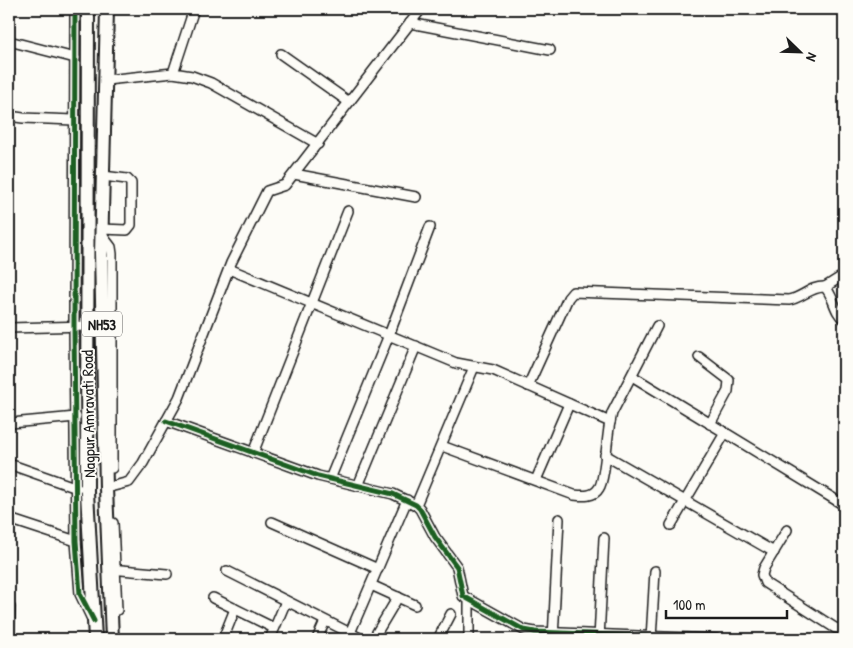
<svg xmlns="http://www.w3.org/2000/svg" width="853" height="648" viewBox="0 0 853 648" font-family="'Patrick Hand',sans-serif">
<style>
.lines{fill:none;stroke-linecap:round;stroke-linejoin:round}
.minor-casing{stroke:#1c1c1c;stroke-width:12}
.highway-casing{stroke:#1c1c1c;stroke-width:16}
.minor{stroke:#fdfcf7;stroke-width:9}
.highway{stroke:#fdfcf7;stroke-width:12}
.cycleway-casing{stroke:#fdfcf7;stroke-width:8}
.cycleway{stroke:#1b5e20;stroke-width:5}
.labels{text-anchor:middle;dominant-baseline:central;stroke-width:4;stroke-linejoin:round;paint-order:stroke}
.shield{fill:#fdfcf7;stroke:#605f5e;stroke-width:1}
.shield-label{font-size:15px;font-weight:bold;fill:#1c1c1c}
.street-label{font-size:16px;fill:#1c1c1c;stroke:#fdfcf7}
</style>
<rect width="100%" height="100%" fill="#fdfcf7"/>
<filter id="ink" filterUnits="userSpaceOnUse"><feTurbulence type="fractalNoise" baseFrequency=".02" numOctaves="2"/><feDisplacementMap in="SourceGraphic" scale="10" xChannelSelector="R" yChannelSelector="G"/><feConvolveMatrix kernelMatrix="1 2 1 2 8 2 1 2 1" color-interpolation-filters="sRGB"/></filter>
<g filter="url(#ink)">
<g class="lines">
<defs>
<g id="minor">
<path d="M75 9 74 326 76 541 80 594 92 619"/>
<path d="M410 23 550 50"/>
<path d="M9 41 75 58"/>
<path d="M281 54 349 102"/>
<path d="M173 73 194 9"/>
<path d="M106 80 173 73 192 76 211 83 318 144"/>
<path d="M9 116 23 118 74 120"/>
<path d="M294 174 416 197"/>
<path d="M101 229 127 230 131 225V183L127 179 103 176"/>
<path d="M101 234 111 247 112 254V468"/>
<path d="M229 269 456 363 493 370 610 422"/>
<path d="M825 287 844 275"/>
<path d="M9 328 88 326"/>
<path d="M699 357 729 380 728 391 710 424"/>
<path d="M632 376 844 505"/>
<path d="M528 386 568 298 573 292 789 300C802 298 811 286 825 287 834 296 834 312 844 319"/>
<path d="M166 421 318 476 393 494 416 505 420 509 435 537 457 567 463 596 524 630 535 632 716 639"/>
<path d="M11 423 76 417"/>
<path d="M442 446 574 495C583 496 594 497 599 488 605 480 607 435 610 422L612 413 657 326"/>
<path d="M253 453 348 211"/>
<path d="M605 455 774 552"/>
<path d="M9 464 77 488"/>
<path d="M330 479 389 335 430 227"/>
<path d="M536 480 569 404"/>
<path d="M358 486 416 346"/>
<path d="M106 488 129 482 143 463 179 398 231 263 267 191 285 185 421 9"/>
<path d="M416 505 474 367"/>
<path d="M9 519 76 541"/>
<path d="M272 522 378 569"/>
<path d="M113 523 117 610"/>
<path d="M671 525 725 433"/>
<path d="M787 530 764 568 762 575 765 583 835 628 841 629 844 626"/>
<path d="M110 569 167 574"/>
<path d="M227 571 362 639"/>
<path d="M371 585 415 605"/>
<path d="M213 598 274 628"/>
<path d="M350 633 407 500"/>
<path d="M9 639 10 607"/>
<path d="M223 639 235 609"/>
<path d="M270 639 286 601"/>
<path d="M317 639 325 621"/>
<path d="M373 639 398 597"/>
<path d="M438 639 451 614"/>
<path d="M469 639V600"/>
<path d="M553 639 559 519"/>
<path d="M599 639 604 538"/>
<path d="M651 639 655 571"/>
</g>
<g id="highway">
<path d="M88 9 87 492 95 639"/>
<path d="M107 9 101 253 106 488 112 639"/>
</g>
</defs>
<use href="#minor" class="minor-casing"/>
<use href="#highway" class="highway-casing"/>
<use href="#minor" class="minor"/>
<use href="#highway" class="highway"/>
<defs>
<g id="cycleway">
<path d="M75 9 74 326 76 541 80 594 94 621"/>
<path d="M166 421 318 476 393 494 416 505 420 509 435 537 457 567 463 596 524 630 535 632 716 639"/>
</g>
</defs>
<use href="#cycleway" class="cycleway-casing"/>
<use href="#cycleway" class="cycleway"/>
</g>
</g>
<g class="labels">
<rect class="shield" x="82" y="311.5" width="40" height="25" rx="4"/>
<g class="shield-label">
<text x="102" y="324">NH53</text>
</g>
<g class="street-label">
<text transform="translate(88 414) rotate(-91)">Nagpur Amravati Road</text>
</g>
</g>
<rect width="853" height="648" fill="none" stroke="#fdfcf7" stroke-width="30"/>
<rect x="15" y="15" width="823" height="618" fill="none" stroke="#1c1c1c" stroke-width="2" filter="url(#ink)"/>
<g transform="translate(800 52) rotate(113)" stroke="#fdfcf7" stroke-width="4" paint-order="stroke">
<path d="M0-4L9 19L0 12L-9 19Z" fill="#1c1c1c"/>
<text y="-8" font-size="14" font-weight="bold" text-anchor="middle" fill="#1c1c1c">N</text>
</g>
<path d="M666 610v8h121v-8" fill="none" stroke="#1c1c1c" stroke-width="2.5"/>
<text x="673" y="610" font-size="15" fill="#1c1c1c" stroke="#fdfcf7" stroke-width="4" paint-order="stroke">100 m</text>
</svg>
